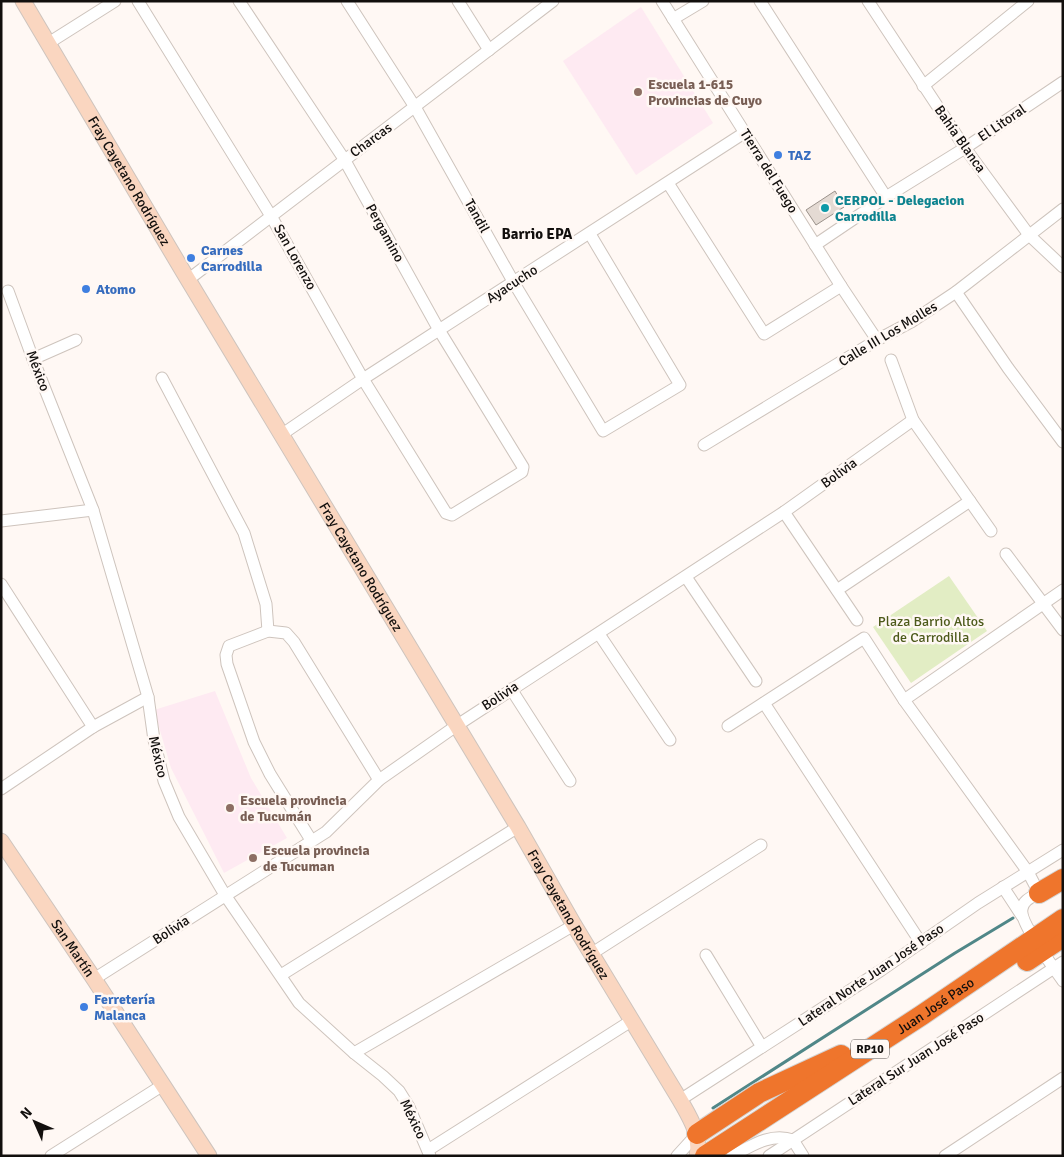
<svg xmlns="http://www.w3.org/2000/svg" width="1064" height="1157" viewBox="0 0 1064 1157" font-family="Signika,sans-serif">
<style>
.education{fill:#feeaf2}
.green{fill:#e2edc4}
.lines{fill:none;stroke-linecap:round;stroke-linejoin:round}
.stream{stroke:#508788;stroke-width:3}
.building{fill:#e4dad3;stroke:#9b928b}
.street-casing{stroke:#cec4bd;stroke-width:13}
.secondary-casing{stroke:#cec4bd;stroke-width:17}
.highway-casing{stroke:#d4d4d3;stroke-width:22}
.street{stroke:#fff;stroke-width:11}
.secondary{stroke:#fad6c0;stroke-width:15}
.highway{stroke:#ef752c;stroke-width:20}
.education-dot{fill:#8d6e63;stroke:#fff8f4;stroke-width:2}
.shop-dot{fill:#3f7fe0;stroke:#fff8f4;stroke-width:2}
.culture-dot{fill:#0f9aa8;stroke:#fff8f4;stroke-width:2}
.labels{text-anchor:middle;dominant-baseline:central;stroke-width:5;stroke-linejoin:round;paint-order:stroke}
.shield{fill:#fff8f4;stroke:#595552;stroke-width:1}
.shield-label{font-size:12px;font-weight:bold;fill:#120f0d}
.education-label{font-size:14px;font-weight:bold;fill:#785e54;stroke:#fff8f4;text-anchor:start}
.street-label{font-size:14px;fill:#120f0d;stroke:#fff8f4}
.shop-label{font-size:14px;font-weight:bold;fill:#366cbe;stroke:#fff8f4;text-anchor:start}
.culture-label{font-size:14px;font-weight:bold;fill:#0d838f;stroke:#fff8f4;text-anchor:start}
.park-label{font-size:14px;fill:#4d5a1b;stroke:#fff8f4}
.neighbourhood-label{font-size:15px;font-weight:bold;fill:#120f0d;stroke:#fff8f4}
</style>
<rect width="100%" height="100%" fill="#fff8f4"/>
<g class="education">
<path d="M641 7 713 123 636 175 563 61Z"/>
<path d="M215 691 251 778 287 838 224 873 171 768 154 710Z"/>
</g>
<path class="green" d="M949 576 987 631 911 683 873 627Z"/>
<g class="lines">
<path class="stream" d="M713 1108 955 953 1013 918"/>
</g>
<path class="building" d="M835 191 844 207 816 225 806 210Z"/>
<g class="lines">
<defs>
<g id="street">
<path d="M138 1 271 216 363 379 446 513 452 515 522 472 523 467 439 330 344 159 239 1"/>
<path d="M347 1 415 107 514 283 603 431 680 385 590 234"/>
<path d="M458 1 489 50"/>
<path d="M662 1 841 286 877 340"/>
<path d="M760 1 886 197"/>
<path d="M868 1 965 148 1029 235 1063 267"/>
<path d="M673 19 703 1"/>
<path d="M47 44 115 1"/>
<path d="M923 86 1028 1"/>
<path d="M668 183 764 334 841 286"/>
<path d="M815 245 886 197 965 148 1063 82"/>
<path d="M189 279 553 1"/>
<path d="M8 291 33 359 93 510 148 697 154 740 164 781 179 817 225 895 299 1003 354 1053 383 1076 399 1091 409 1107 430 1156"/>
<path d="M956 292 1008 368 1063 442"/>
<path d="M33 359 76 340"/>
<path d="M891 360 913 420 991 531"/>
<path d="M162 378 244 533 266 604 268 631"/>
<path d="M281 435 363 379 744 133"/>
<path d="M704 445 877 340 911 322 956 292 1063 209"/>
<path d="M784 512 857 620"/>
<path d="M1 521 93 510"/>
<path d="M1006 554 1063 630"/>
<path d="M686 577 756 681"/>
<path d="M1 584 93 727"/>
<path d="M837 590 970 501"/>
<path d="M599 634 670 740"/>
<path d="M511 689 570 781"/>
<path d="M904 700 1063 590"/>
<path d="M764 703 921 943"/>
<path d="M728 726 864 638 904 700 1028 872 1039 893C1032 897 1023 900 1022 909 1019 922 1054 968 1063 981"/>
<path d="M1 789 93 727 148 697"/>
<path d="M311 840 270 774 254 742 227 664 226 655 229 646 268 631 286 633 294 642 379 780"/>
<path d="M1003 887 1022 916"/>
<path d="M591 954 761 845"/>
<path d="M706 955 762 1047"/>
<path d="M281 975 518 827"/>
<path d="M94 979 326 832 379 780 456 726 784 512 913 420"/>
<path d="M354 1053 574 925"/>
<path d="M680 1100 880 971 978 903 1063 850"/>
<path d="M793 1140 803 1156"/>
<path d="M428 1150 631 1021"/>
<path d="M51 1156 163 1085"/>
<path d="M677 1156 697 1134"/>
<path d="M732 1156C751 1146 771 1132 793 1140"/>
<path d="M769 1156 1063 962"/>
<path d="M945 1156 1063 1078"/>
</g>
<g id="secondary">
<path id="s1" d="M23 1 184 273 518 827 574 925 680 1100C690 1118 701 1134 697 1156"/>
<path id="s2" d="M1 841 94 979 209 1156"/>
</g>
<g id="highway">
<path d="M1039 893 1063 879"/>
<path d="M1027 961 1063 937"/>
<path d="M697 1134 759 1093 841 1055"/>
<path id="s3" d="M705 1156 922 1015 1063 919"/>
</g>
</defs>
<use href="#street" class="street-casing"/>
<use href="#secondary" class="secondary-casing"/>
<use href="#highway" class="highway-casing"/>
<use href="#street" class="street"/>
<use href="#secondary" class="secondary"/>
<use href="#highway" class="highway"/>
</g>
<g class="education-dot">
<circle cx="638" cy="92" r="5"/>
<circle cx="230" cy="808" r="5"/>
<circle cx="253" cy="858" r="5"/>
</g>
<g class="shop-dot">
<circle cx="778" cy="155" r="5"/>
<circle cx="191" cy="258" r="5"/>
<circle cx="86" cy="289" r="5"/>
<circle cx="84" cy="1007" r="5"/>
</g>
<circle class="culture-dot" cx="825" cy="208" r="5"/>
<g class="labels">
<rect class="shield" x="851" y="1039.5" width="38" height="19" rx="4"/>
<g class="shield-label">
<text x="870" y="1049">RP10</text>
</g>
<g class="education-label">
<text x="648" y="84">Escuela 1-615<tspan x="648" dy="16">Provincias de Cuyo</tspan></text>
<text x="240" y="800">Escuela provincia<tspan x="240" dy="16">de Tucumán</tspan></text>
<text x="263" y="850">Escuela provincia<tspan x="263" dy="16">de Tucuman</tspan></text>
</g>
<g class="street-label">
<text transform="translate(1002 123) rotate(-34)">El Litoral</text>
<text transform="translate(960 139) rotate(55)">Bahía Blanca</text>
<text transform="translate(371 140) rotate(-36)">Charcas</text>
<text transform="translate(769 171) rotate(58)">Tierra del Fuego</text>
<text stroke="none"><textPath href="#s1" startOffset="209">Fray Cayetano Rodríguez</textPath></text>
<text transform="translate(477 216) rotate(61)">Tandil</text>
<text transform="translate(385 233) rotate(61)">Pergamino</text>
<text transform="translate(295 257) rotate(61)">San Lorenzo</text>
<text transform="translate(512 284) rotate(-33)">Ayacucho</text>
<text transform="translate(888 334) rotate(-31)">Calle III Los Molles</text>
<text transform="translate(38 371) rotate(69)">México</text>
<text transform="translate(839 473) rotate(-36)">Bolivia</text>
<text stroke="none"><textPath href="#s1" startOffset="659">Fray Cayetano Rodríguez</textPath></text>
<text transform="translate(500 696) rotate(-33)">Bolivia</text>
<text transform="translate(158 757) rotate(77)">México</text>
<text stroke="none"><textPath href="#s1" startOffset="1064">Fray Cayetano Rodríguez</textPath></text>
<text transform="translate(171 930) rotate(-33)">Bolivia</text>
<text stroke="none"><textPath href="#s2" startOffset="129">San Martín</textPath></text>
<text transform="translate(871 975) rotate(-34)">Lateral Norte Juan José Paso</text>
<text stroke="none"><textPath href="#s3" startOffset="275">Juan José Paso</textPath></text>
<text transform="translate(916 1059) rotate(-33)">Lateral Sur Juan José Paso</text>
<text transform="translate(413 1119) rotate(64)">México</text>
</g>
<g class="shop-label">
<text x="788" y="155">TAZ</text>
<text x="201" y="250">Carnes<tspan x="201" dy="16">Carrodilla</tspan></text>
<text x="96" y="289">Atomo</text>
<text x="94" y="999">Ferretería<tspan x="94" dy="16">Malanca</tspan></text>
</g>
<g class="culture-label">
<text x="835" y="200">CERPOL - Delegacion<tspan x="835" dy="16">Carrodilla</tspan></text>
</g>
<g class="park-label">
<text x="931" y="621">Plaza Barrio Altos<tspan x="931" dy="16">de Carrodilla</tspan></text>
</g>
<g class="neighbourhood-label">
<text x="537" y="234">Barrio EPA</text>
</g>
</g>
<rect width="1064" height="1157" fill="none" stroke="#120f0d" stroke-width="5"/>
<g transform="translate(35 1122) rotate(315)" stroke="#fff8f4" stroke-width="4" paint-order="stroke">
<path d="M0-4L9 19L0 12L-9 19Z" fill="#120f0d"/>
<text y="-8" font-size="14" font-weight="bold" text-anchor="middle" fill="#120f0d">N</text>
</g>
</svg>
